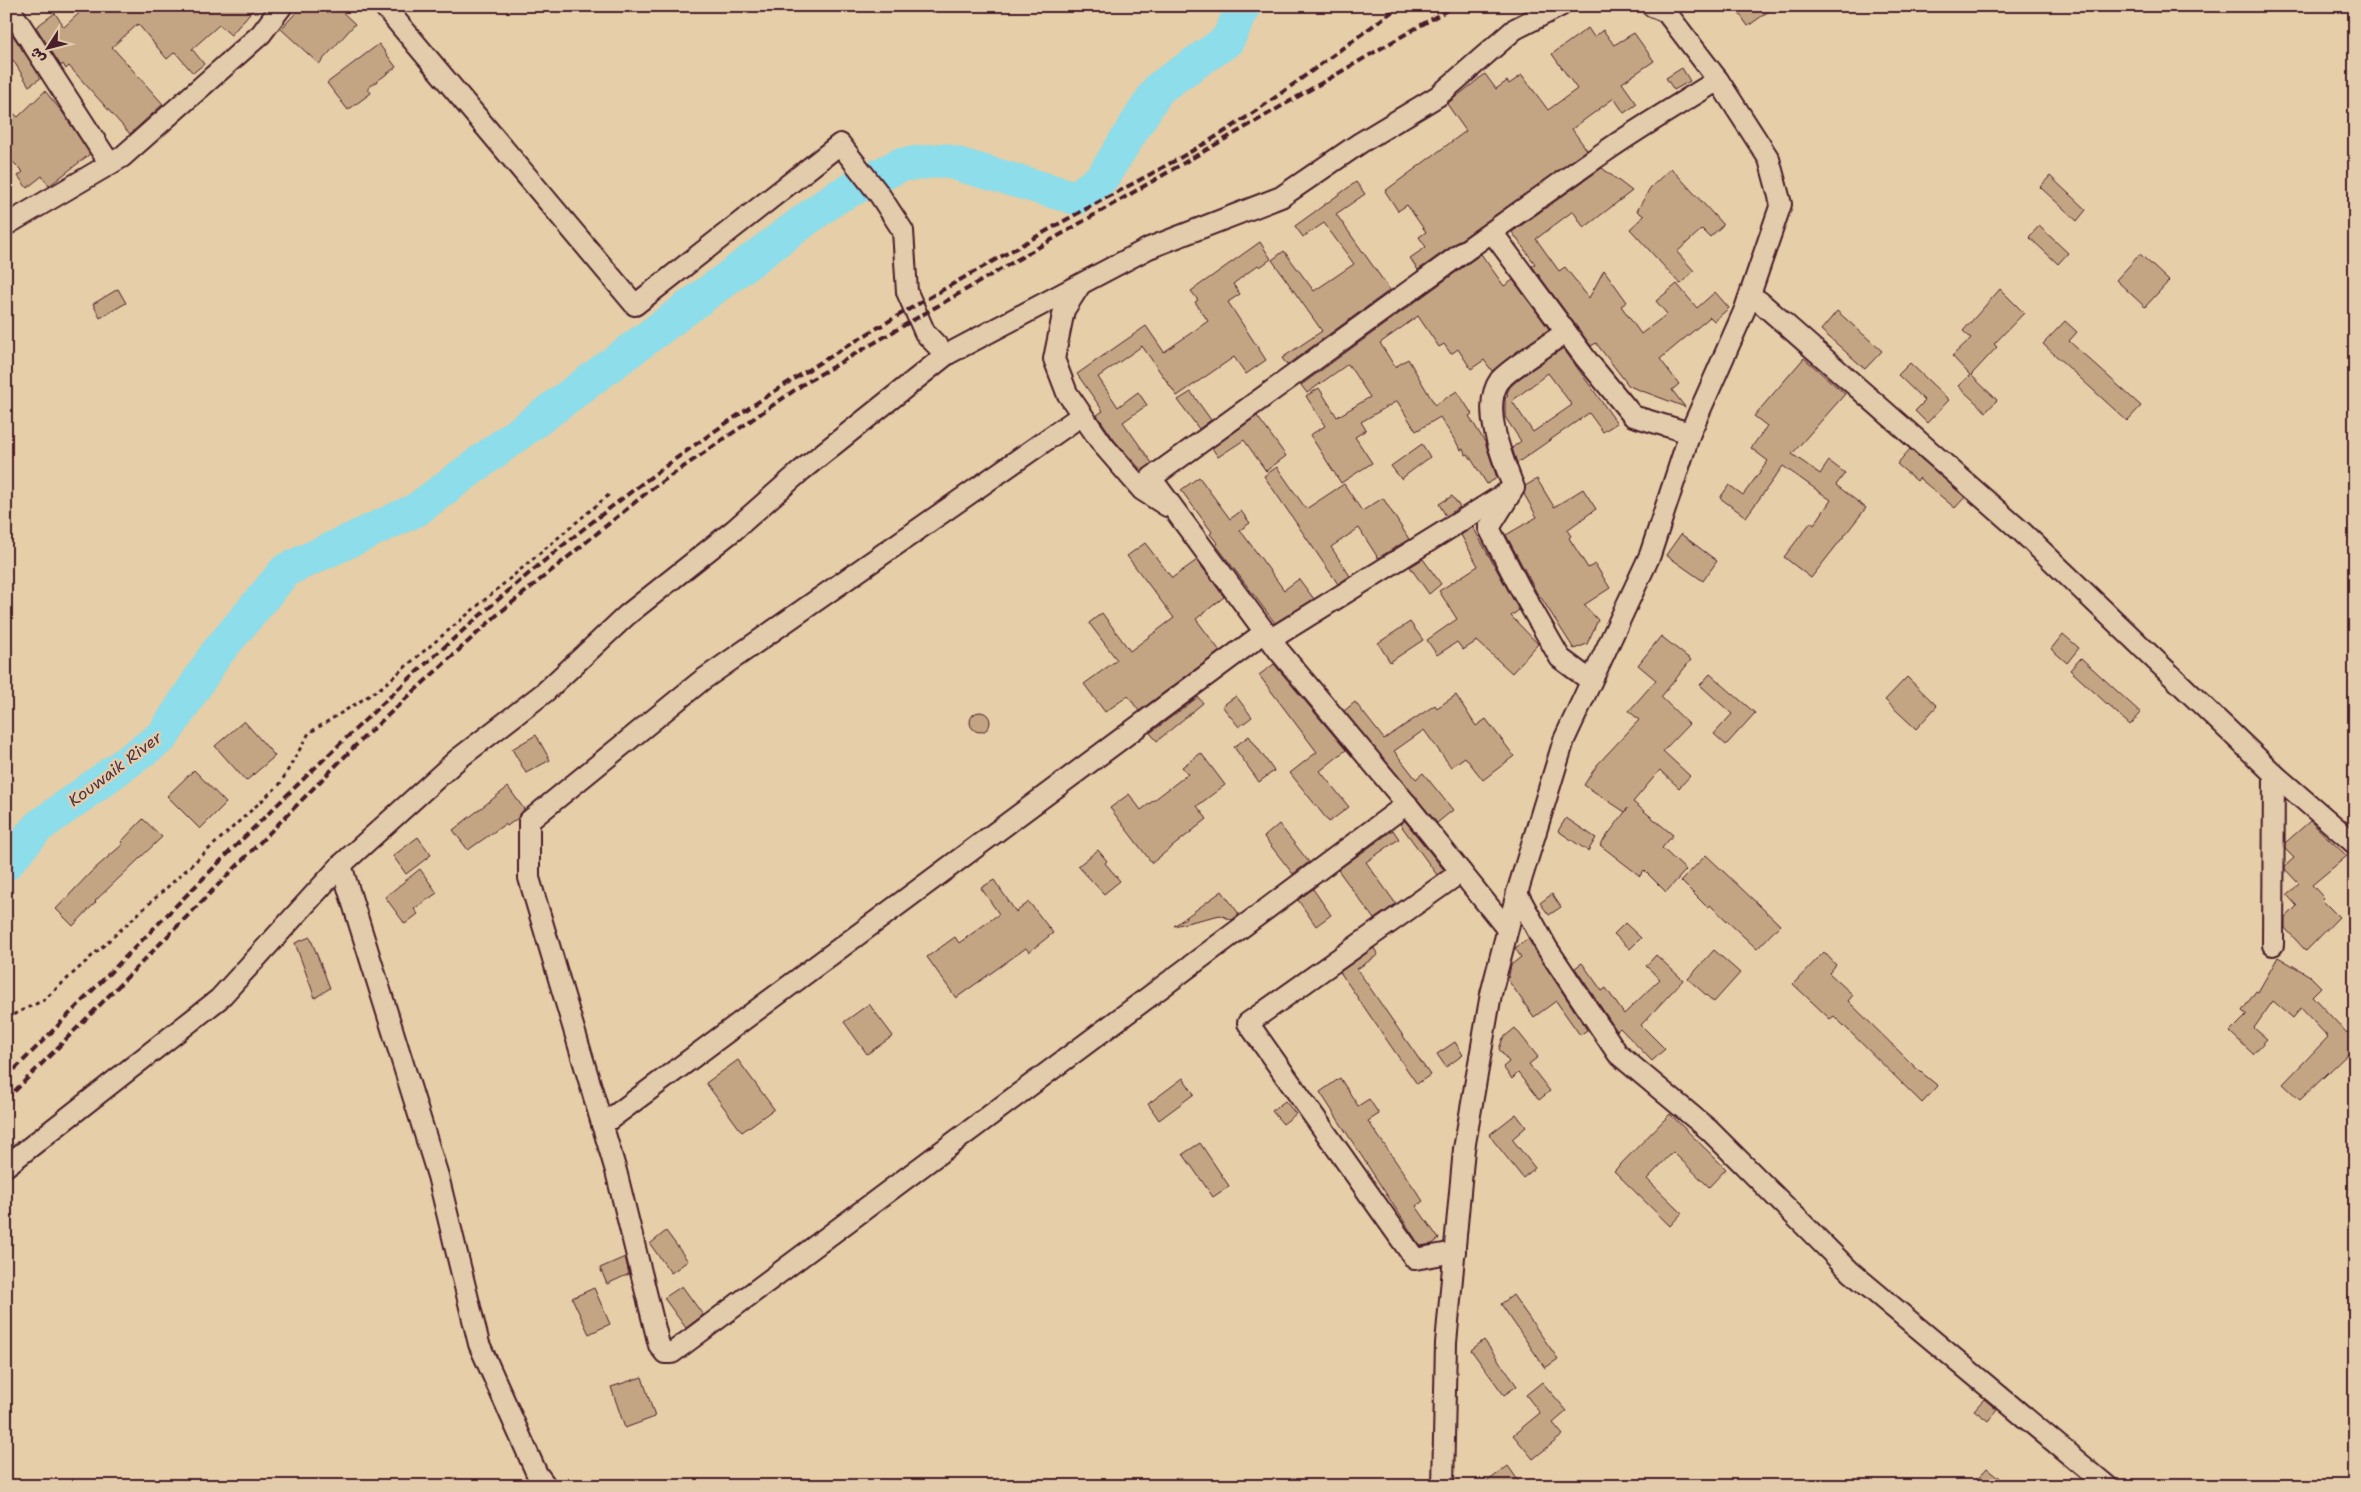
<svg xmlns="http://www.w3.org/2000/svg" width="2361" height="1492" viewBox="0 0 2361 1492" font-family="'Shantell Sans','Playpen Sans Arabic',sans-serif">
<style>
.lines{fill:none;stroke-linecap:round;stroke-linejoin:round}
.river{stroke:#8dddea;stroke-width:34}
.building{fill:#c3a483;stroke:#4a1f2b;fill-rule:evenodd}
.street-casing{stroke:#4a1f2b;stroke-width:24}
.path{stroke:#4a1f2b;stroke-width:3;stroke-dasharray:4 4;stroke-linecap:butt}
.street{stroke:#e2ccab;stroke-width:20}
.rail{stroke:#4a1f2b;stroke-width:4;stroke-dasharray:8 4;stroke-linecap:butt}
.labels{text-anchor:middle;dominant-baseline:central;stroke-width:5;stroke-linejoin:round;paint-order:stroke}
.water-label{font-size:16px;font-style:italic;fill:#51323e;stroke:#e2ccab}
</style>
<rect width="100%" height="100%" fill="#e5cea8"/>
<filter id="ink" filterUnits="userSpaceOnUse"><feTurbulence type="fractalNoise" baseFrequency=".02" numOctaves="2"/><feDisplacementMap in="SourceGraphic" scale="10" xChannelSelector="R" yChannelSelector="G"/><feConvolveMatrix kernelMatrix="1 2 1 2 8 2 1 2 1" color-interpolation-filters="sRGB"/></filter>
<g filter="url(#ink)">
<g class="lines">
<path class="river" d="M6 864 38 827 163 736 216 654 286 570 416 510 835 198 900 165 943 160 1076 198 1102 178 1159 88 1227 41 1244 6"/>
</g>
<g class="building">
<path d="M87 6H256L231 35 219 25 192 49 204 64 193 73 175 52 167 59 138 24 112 47 163 104 130 134 69 66 66 69 63 64 61 66 36 27 55 13 64 27Z"/>
<path d="M302 6H336L355 24 319 64 281 29Z"/>
<path d="M1734 6H1776L1748 26Z"/>
<path d="M6 25 41 78 29 86 13 60 6 64Z"/>
<path d="M1588 28 1594 37 1603 30 1614 45 1634 33 1654 61 1622 83 1637 104 1624 113 1614 98 1572 129 1587 150 1418 270 1410 258 1426 247 1419 237 1426 232 1407 205 1398 211 1385 191 1466 131 1447 104 1485 74 1496 89 1507 81 1509 84 1522 75 1548 110 1577 89 1552 54Z"/>
<path d="M379 44 396 67 368 88 371 93 348 110 327 83Z"/>
<path d="M1682 68 1690 81 1674 90 1666 78Z"/>
<path d="M45 91 63 113 90 154 49 186 42 176 27 188 18 176 23 172 6 155V121L13 113 18 117Z"/>
<path d="M1602 168 1632 191 1584 228 1573 211 1536 239 1559 271 1565 267 1589 298 1604 270 1627 302 1621 306 1641 334 1667 314 1656 301 1677 284 1697 308 1715 292 1729 308 1714 321 1710 317 1660 359 1679 384 1672 390 1685 407 1629 386 1596 343 1591 346 1532 266 1535 264 1512 232Z"/>
<path d="M1671 168 1723 225 1710 237 1702 229 1677 252 1694 271 1680 284 1630 229 1644 216 1637 211 1650 188Z"/>
<path d="M2050 176 2086 210 2077 221 2040 187Z"/>
<path d="M1356 182 1365 194 1336 214 1390 290 1287 365 1282 358 1322 331 1272 260 1284 251 1314 291 1354 264 1324 223 1303 237 1295 226Z"/>
<path d="M2039 226 2068 253 2058 264 2029 237Z"/>
<path d="M1260 242 1271 259 1260 267 1258 265 1233 284 1240 294 1228 302 1266 360 1246 374 1234 357 1177 396 1142 346 1098 377 1118 407 1138 392 1147 405 1123 422 1152 463 1142 471 1115 441 1097 415 1103 411 1077 374 1146 326 1164 352 1208 321 1195 302 1198 300 1191 291Z"/>
<path d="M1481 254 1504 286 1513 280 1549 329 1492 371 1484 360 1471 369 1458 349 1451 354 1444 344 1439 347 1418 316 1380 343 1395 367 1408 359 1435 405 1457 391 1472 414 1469 416 1485 442 1497 478 1487 484 1468 454 1466 455 1463 449 1461 450 1440 417 1416 431 1397 401 1361 422 1366 430 1355 437 1372 463 1341 483 1310 435 1325 426 1306 396 1319 388 1337 417 1370 397 1348 364 1307 393 1301 385Z"/>
<path d="M2140 254 2169 281 2145 307 2116 280Z"/>
<path d="M118 289 126 303 100 318 93 304Z"/>
<path d="M2000 289 2024 313 1994 344 1997 347 1971 375 1997 400 1986 412 1958 386 1970 375 1952 356 1971 338 1963 331Z"/>
<path d="M1837 311 1882 351 1865 369 1821 330Z"/>
<path d="M2065 321 2077 332 2069 341 2141 406 2127 421 2043 344Z"/>
<path d="M1563 348 1617 423 1603 432 1589 413 1517 463 1512 448 1521 441 1505 417V398L1508 396 1507 393 1510 387 1520 378ZM1548 373 1572 405 1533 432 1512 401Z"/>
<path d="M1804 358 1845 394 1792 454 1820 474 1829 461 1845 473 1836 485 1866 508 1811 578 1784 557 1811 522 1814 525 1831 500 1783 466 1746 517 1720 498 1729 485 1743 495 1768 461 1751 448 1767 426 1754 416Z"/>
<path d="M1910 363 1949 400 1927 423 1915 411 1925 401 1898 375Z"/>
<path d="M1191 392 1211 420 1199 429 1178 400Z"/>
<path d="M1257 416 1286 456 1266 471 1244 440 1218 457 1212 448Z"/>
<path d="M1422 444 1430 457 1401 479 1391 466Z"/>
<path d="M1910 449 1965 497 1955 508 1919 478 1917 481 1897 464Z"/>
<path d="M1277 467 1306 509 1344 484 1362 511 1383 498 1409 539 1378 558 1359 528 1331 547 1350 576 1338 584 1264 476Z"/>
<path d="M1199 477 1230 519 1241 511 1250 523 1240 530 1284 590 1299 579 1314 599 1275 623 1216 545 1218 544 1210 534 1212 532 1181 490Z"/>
<path d="M1537 479 1554 507 1583 489 1596 509 1567 530 1571 536 1569 538 1588 568 1595 564 1610 588 1584 605 1598 620 1587 644 1574 649 1540 596 1539 597 1506 535 1537 517 1524 494 1525 486Z"/>
<path d="M1452 496 1460 507 1446 516 1439 504Z"/>
<path d="M1473 527 1519 610 1511 616 1538 644 1512 673 1477 641 1463 650 1457 642 1437 655 1427 640 1457 619 1439 591 1478 566 1461 535Z"/>
<path d="M1681 534 1717 561 1703 581 1666 555Z"/>
<path d="M1145 543 1172 578 1197 560 1224 597 1196 619 1220 651 1139 711 1128 696 1105 712 1084 684 1117 660 1089 623 1102 613 1130 651 1174 618 1127 556Z"/>
<path d="M1423 559 1441 584 1429 594 1410 567Z"/>
<path d="M1410 622 1423 640 1390 662 1378 643Z"/>
<path d="M2063 634 2079 648 2067 663 2051 649Z"/>
<path d="M1661 636 1691 660 1661 697 1689 724 1663 751 1690 776 1679 788 1660 770 1633 802 1673 835 1662 848 1686 870 1666 892 1644 870 1640 876 1600 845 1628 808 1625 812 1584 785 1597 765 1639 720 1629 711 1656 680 1638 665Z"/>
<path d="M2081 658 2141 713 2130 725 2070 670Z"/>
<path d="M1274 664 1346 750 1320 771 1349 807 1329 822 1290 773 1317 752 1259 675Z"/>
<path d="M1710 674 1755 713 1726 745 1714 734 1732 714 1700 685Z"/>
<path d="M1907 677 1937 706 1916 729 1885 700Z"/>
<path d="M1456 695 1476 726 1486 719 1514 756 1483 780 1465 757 1451 767 1424 730 1394 751 1416 779 1423 773 1453 810 1437 823 1344 711 1355 702 1384 739 1435 705 1437 708Z"/>
<path d="M1236 696 1252 717 1239 727 1222 706Z"/>
<path d="M1198 697 1203 703 1157 741 1150 733Z"/>
<circle cx="980" cy="722" r="10"/>
<path d="M244 721 275 756 246 781 215 746Z"/>
<path d="M536 735 550 760 526 773 512 749Z"/>
<path d="M1249 736 1274 771 1259 782 1234 747Z"/>
<path d="M1201 753 1225 785 1197 806 1207 819 1152 863 1110 808 1129 794 1141 810 1188 774 1182 767Z"/>
<path d="M194 770 226 803 200 829 167 796Z"/>
<path d="M508 787 524 809 518 818 507 826 505 824 468 850 453 830Z"/>
<path d="M1566 818 1596 838 1588 851 1558 831Z"/>
<path d="M143 819 162 837 95 901 96 902 73 926 56 909 91 872 123 844 121 842Z"/>
<path d="M1405 821 1444 870 1437 875 1400 824Z"/>
<path d="M2310 821 2347 856 2312 885 2324 898 2322 900 2339 917 2306 951 2285 928V918L2297 906 2287 895 2299 884 2285 869V866L2294 858 2285 849V843Z"/>
<path d="M1279 824 1309 862 1293 874 1264 837Z"/>
<path d="M1393 830 1399 839 1366 862 1396 904 1374 919 1338 870Z"/>
<path d="M418 837 431 855 406 874 393 856Z"/>
<path d="M1098 850 1107 861 1105 863 1120 881 1104 894 1078 866Z"/>
<path d="M1706 855 1780 925 1757 949 1710 905 1707 907 1681 881Z"/>
<path d="M420 869 437 893 414 909 418 914 405 924 385 897Z"/>
<path d="M994 880 1016 912 1029 902 1053 933 1029 952 1026 948 956 998 927 957 955 937 959 943 999 914 981 888Z"/>
<path d="M1313 889 1331 915 1316 926 1298 900Z"/>
<path d="M1222 891 1239 914 1232 920 1220 915 1174 926Z"/>
<path d="M1552 894 1561 907 1549 915 1540 903Z"/>
<path d="M1625 923 1641 938 1630 949 1614 934Z"/>
<path d="M310 937 330 988 315 998 295 943Z"/>
<path d="M1528 939 1587 1030 1580 1035 1556 1001 1534 1017 1508 980 1511 965 1521 957 1515 948Z"/>
<path d="M1374 948 1378 955 1357 969 1430 1075 1417 1084 1340 972Z"/>
<path d="M1714 950 1740 973 1714 1002 1688 979Z"/>
<path d="M1824 952 1836 965 1829 973 1853 995 1848 1001 1916 1068 1938 1086 1922 1103 1834 1016 1830 1019 1793 984Z"/>
<path d="M1656 955 1683 980 1641 1025 1665 1049 1652 1061 1620 1028 1617 1031 1575 968 1582 963 1602 991 1606 988 1624 1014 1660 979 1646 966Z"/>
<path d="M2278 957 2310 976 2321 987 2312 996 2347 1033 2355 1025V1047L2300 1100 2283 1084 2328 1037 2301 1008 2293 1018 2273 1001 2254 1028 2267 1039 2253 1054 2230 1032 2247 1015 2242 1011 2256 991 2258 992Z"/>
<path d="M869 1004 893 1036 867 1054 844 1022Z"/>
<path d="M1515 1028 1538 1057 1529 1064 1550 1091 1539 1100 1518 1073 1512 1079 1503 1067 1509 1062 1499 1049 1503 1038Z"/>
<path d="M1455 1042 1463 1055 1446 1067 1437 1054Z"/>
<path d="M738 1060 774 1109 742 1132 706 1083Z"/>
<path d="M1183 1078 1194 1094 1159 1120 1148 1104Z"/>
<path d="M1340 1078 1358 1106 1369 1099 1379 1114 1368 1121 1423 1201 1416 1206 1439 1239 1432 1244 1420 1246 1320 1092Z"/>
<path d="M1285 1101 1296 1114 1283 1124 1272 1111Z"/>
<path d="M1516 1114 1526 1127 1512 1139 1535 1168 1523 1178 1489 1135Z"/>
<path d="M1670 1114 1726 1169 1709 1187 1673 1152 1647 1179 1682 1213 1670 1226 1614 1171Z"/>
<path d="M1200 1143 1229 1186 1213 1197 1183 1154Z"/>
<path d="M666 1231 688 1261 671 1273 650 1244Z"/>
<path d="M625 1257 629 1274 607 1284 600 1268Z"/>
<path d="M682 1286 703 1315 686 1328 664 1298Z"/>
<path d="M594 1288 610 1324 589 1334 572 1298Z"/>
<path d="M1513 1295 1558 1359 1545 1368 1501 1304Z"/>
<path d="M1484 1340 1517 1386 1504 1395 1471 1350Z"/>
<path d="M642 1377 655 1417 625 1428 611 1387Z"/>
<path d="M1542 1382 1567 1411 1553 1423 1563 1435 1533 1459 1513 1435 1540 1413 1526 1395Z"/>
<path d="M1984 1399 1997 1410 1988 1421 1974 1410Z"/>
<path d="M1508 1466 1522 1486H1481Z"/>
<path d="M1987 1468 2009 1486H1972Z"/>
</g>
<g class="lines">
<defs>
<g id="street">
<path d="M8 6 110 164"/>
<path d="M384 6 635 305 840 144 879 194 903 231 907 292 925 333 946 355"/>
<path d="M6 225 122 157 261 34 282 6"/>
<path d="M1492 232 1586 359 1633 416 1690 433"/>
<path d="M1080 285 1064 310 1054 359 1067 393 1103 445 1142 490 1167 506"/>
<path d="M1748 301H1759L2022 532 2274 774 2355 844"/>
<path d="M1566 332C1551 343 1510 368 1500 380 1480 407 1503 460 1514 488L1489 528 1520 588 1560 658 1591 681"/>
<path d="M1082 415 701 681 529 821V878L616 1171 659 1345 665 1353H672L1407 804"/>
<path d="M1271 639 1511 490"/>
<path d="M341 865 438 1176 479 1344 537 1474 546 1486"/>
<path d="M1517 893 1547 948 1618 1054 1709 1130 1851 1272 2107 1486"/>
<path d="M1507 929 1396 791 1279 651 1151 478C1302 370 1451 259 1603 153 1640 127 1680 104 1718 80"/>
<path d="M2273 945 2274 774"/>
<path d="M602 1125 1265 632"/>
<path d="M6 1166 219 999 341 865 458 759 545 692 627 615 734 530 802 470 946 355 1149 248 1281 197 1360 143 1438 96 1515 29 1560 6"/>
<path d="M1455 1252 1415 1259 1248 1023 1461 872"/>
<path d="M1443 1486 1446 1343 1464 1149 1491 994 1517 893 1564 740 1650 555 1690 433 1745 309 1781 204 1769 159 1718 80 1666 12 1652 6"/>
</g>
</defs>
<use href="#street" class="street-casing"/>
<path class="path" d="M6 1018 44 1000 280 784 309 733 378 690 611 493"/>
<use href="#street" class="street"/>
<g class="rail">
<path d="M6 1078C223 860 434 632 685 452 805 366 935 294 1064 221 1118 191 1174 163 1227 130 1286 92 1343 47 1400 6"/>
<path d="M6 1100 362 739 497 615 650 490 805 383 1454 6"/>
</g>
</g>
</g>
<g class="labels">
<g class="water-label">
<text transform="translate(115 769) rotate(-37)">Kouwaik River</text>
</g>
</g>
<rect width="2361" height="1492" fill="none" stroke="#e2ccab" stroke-width="25"/>
<rect x="12" y="12" width="2336" height="1467" fill="none" stroke="#4a1f2b" stroke-width="2" filter="url(#ink)"/>
<g transform="translate(48 48) rotate(234)" stroke="#e2ccab" stroke-width="4" paint-order="stroke">
<path d="M0-4L9 19L0 12L-9 19Z" fill="#4a1f2b"/>
<text y="-8" font-size="14" font-weight="bold" text-anchor="middle" fill="#4a1f2b">ش</text>
</g>
</svg>
